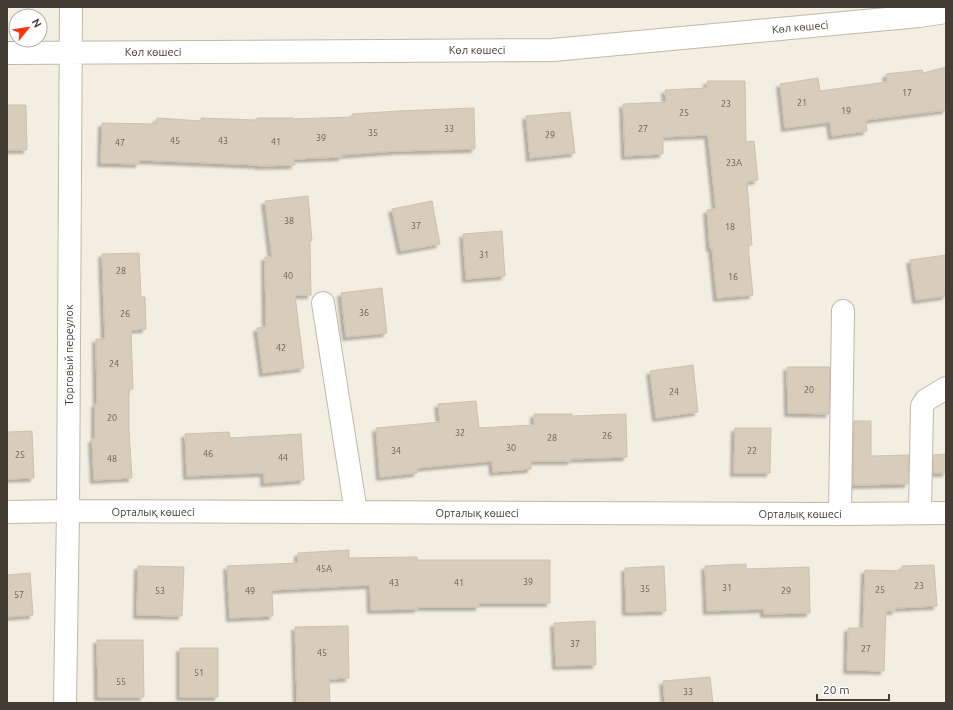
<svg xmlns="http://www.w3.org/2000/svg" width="953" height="710" font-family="Ubuntu,sans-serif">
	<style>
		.building { fill: #d8ccba; stroke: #d0c1aa; filter: url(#shadow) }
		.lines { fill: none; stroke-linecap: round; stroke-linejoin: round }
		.minor-casing { stroke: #c1b8a8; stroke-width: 24 }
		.minor { stroke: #fff; stroke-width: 22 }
		.labels { text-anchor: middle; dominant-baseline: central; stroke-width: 3.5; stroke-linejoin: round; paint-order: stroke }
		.number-label { font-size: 9px; fill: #696155 }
		.street-label { font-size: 11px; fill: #443d33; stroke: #fff }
	</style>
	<defs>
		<filter id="shadow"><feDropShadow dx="-3.5" dy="3.5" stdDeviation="1" flood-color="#0004"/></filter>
	</defs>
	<rect width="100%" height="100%" fill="#f2eee2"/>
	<path class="building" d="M946 67V110L866 120 867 131 832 136 830 122 785 128 780 84 818 78 820 91 887 82 886 74 922 70 923 73Z
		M707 81H745L746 142 754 141 758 180 747 182 752 245H748L753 295 717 298 712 248H710L707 210 716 209 708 135 663 137V154L625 156 623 104 666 102 665 90 707 88Z
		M7 105H26L27 150H7Z
		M474 108 475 149 395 151 342 155V157L294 159 295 165 259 166V165L139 160V164L101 163 102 123 156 124 157 118 201 121V118L257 120V118H294V119L352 117V114L398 111Z
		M570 112 575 153 530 158 526 116Z
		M308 196 312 241H310L311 295H295L304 368 263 373 257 328 266 327 265 257H272L265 201Z
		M432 201 440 244 401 251 392 209Z
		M502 231 505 276 466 279 463 234Z
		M139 253 141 297H145L146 329 131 330 133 389H129V431L132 478 94 480 92 439H95V404H97L96 339H105L102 254Z
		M946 255V296L916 300 910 260Z
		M382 288 387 333 346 337 341 293Z
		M693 365 698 412 656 418 650 371Z
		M787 367H830L829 414 788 413Z
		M476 401 479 428 534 425V414H572V416L626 414 627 457 571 459V461H531V469L493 472 492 461 417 468V473L380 477 376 428 440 422 438 404Z
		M854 421H871V456L909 455 908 484 853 485Z
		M735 428H771L770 473H734Z
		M32 431 34 478 7 479V432Z
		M229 432 230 438 301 434 304 480 264 483V473L187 476 185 434Z
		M946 454V473H933L934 455Z
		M349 550V558L417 557V560H550V603H479V607H417L418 609 371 610 370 585 272 590 273 616 230 618 227 566 298 563V553Z
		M746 564V569L809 567 810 613 764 614V609L707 611 705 566Z
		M934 565 937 606 896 608 895 611H886L884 671 847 670 848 628H863L865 570 902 571V566Z
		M138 566 184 567 182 616 137 615Z
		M664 566 666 611 626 612 625 568Z
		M30 573 33 615 7 617V575Z
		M595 621 596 665 556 666 554 623Z
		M348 626 349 678 329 679 330 703H297L295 627Z
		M97 640H143L144 697H98Z
		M180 648H218V697H180Z
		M710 677 713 703H665L663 681Z"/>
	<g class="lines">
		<g class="minor-casing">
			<path id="minor" d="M7 53 553 50 919 16 946 12
				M323 303 356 512
				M7 512 68 511 840 514 946 513
				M920 513 922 406 926 400 946 388
				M840 514 843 311
				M65 703 68 511 71 7"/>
		</g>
		<use href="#minor" class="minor"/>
	</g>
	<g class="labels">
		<g class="number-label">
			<text x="907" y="93">17</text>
			<text x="802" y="103">21</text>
			<text x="726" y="104">23</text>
			<text x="846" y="111">19</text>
			<text x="684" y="113">25</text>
			<text x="449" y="129">33</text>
			<text x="643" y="129">27</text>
			<text x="373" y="133">35</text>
			<text x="550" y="135">29</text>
			<text x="321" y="138">39</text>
			<text x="175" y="141">45</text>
			<text x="223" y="141">43</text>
			<text x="276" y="142">41</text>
			<text x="120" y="143">47</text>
			<text x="734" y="163">23А</text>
			<text x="289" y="221">38</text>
			<text x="416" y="226">37</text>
			<text x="730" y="227">18</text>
			<text x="484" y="255">31</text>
			<text x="121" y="271">28</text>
			<text x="288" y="276">40</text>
			<text x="733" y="277">16</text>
			<text x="364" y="313">36</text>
			<text x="125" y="314">26</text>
			<text x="281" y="348">42</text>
			<text x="114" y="364">24</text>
			<text x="809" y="390">20</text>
			<text x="674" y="392">24</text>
			<text x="112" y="418">20</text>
			<text x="460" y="433">32</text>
			<text x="607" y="436">26</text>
			<text x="552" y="438">28</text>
			<text x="511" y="448">30</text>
			<text x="396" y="451">34</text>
			<text x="752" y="451">22</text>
			<text x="208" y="454">46</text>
			<text x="20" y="455">25</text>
			<text x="283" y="458">44</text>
			<text x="112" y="459">48</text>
			<text x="324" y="569">45А</text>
			<text x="528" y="582">39</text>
			<text x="394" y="583">43</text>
			<text x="459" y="583">41</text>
			<text x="919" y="586">23</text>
			<text x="727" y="588">31</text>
			<text x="645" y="589">35</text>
			<text x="880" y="590">25</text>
			<text x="160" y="591">53</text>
			<text x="250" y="591">49</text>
			<text x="786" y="591">29</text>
			<text x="19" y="595">57</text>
			<text x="575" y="644">37</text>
			<text x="866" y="649">27</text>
			<text x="322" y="653">45</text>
			<text x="199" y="673">51</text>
			<text x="121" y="682">55</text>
			<text x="688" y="692">33</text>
		</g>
		<g class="street-label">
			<text transform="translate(800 27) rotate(-5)">Көл көшесі</text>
			<text x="477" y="50">Көл көшесі</text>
			<text x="153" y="52">Көл көшесі</text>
			<text transform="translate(69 355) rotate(-90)">Торговый переулок</text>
			<text x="153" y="512">Орталық көшесі</text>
			<text x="477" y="513">Орталық көшесі</text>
			<text x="800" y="514">Орталық көшесі</text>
		</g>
	</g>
	<rect width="953" height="710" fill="none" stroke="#443d33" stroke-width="16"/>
	<g transform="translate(28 28) rotate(60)"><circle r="19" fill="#ffffff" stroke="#b4b1ad"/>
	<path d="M0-3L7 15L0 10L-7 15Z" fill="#ff330d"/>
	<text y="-6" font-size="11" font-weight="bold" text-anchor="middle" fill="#443d33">N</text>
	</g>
	<path d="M817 694v6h72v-6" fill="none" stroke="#443d33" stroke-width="2"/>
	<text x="823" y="694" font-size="12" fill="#443d33" stroke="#ffffff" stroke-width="3" paint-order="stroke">20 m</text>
</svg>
